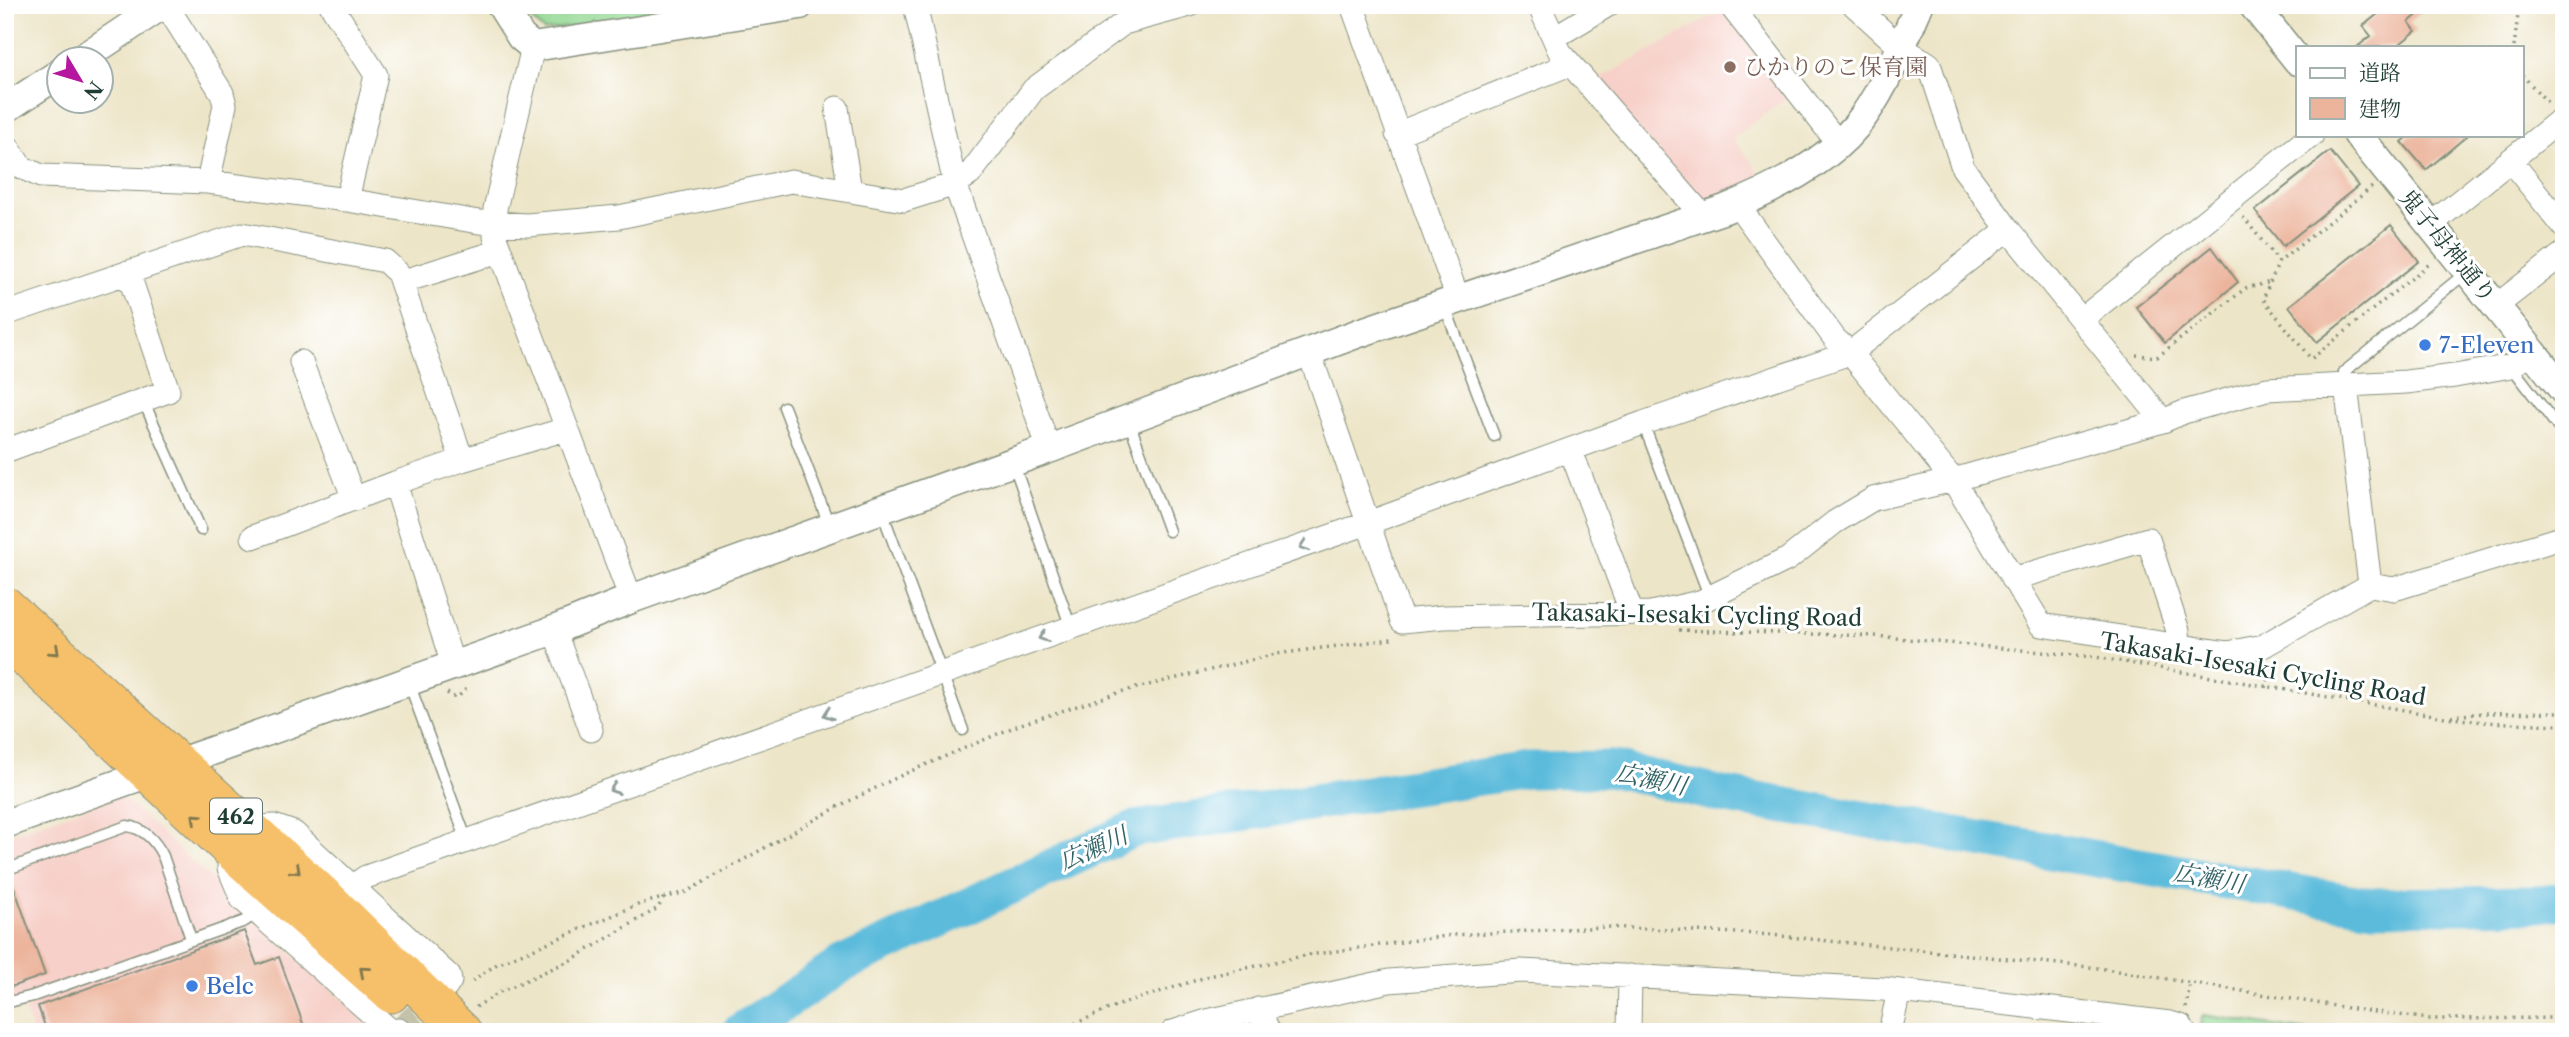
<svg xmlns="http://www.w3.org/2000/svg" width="2569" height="1037" font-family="'Libre Caslon Text','Noto Serif JP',serif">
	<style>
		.built { fill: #f7d0c9 }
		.green { fill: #91d790; stroke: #588a62; stroke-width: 2 }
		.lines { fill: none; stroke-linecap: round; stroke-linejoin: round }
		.river { stroke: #5cbbdb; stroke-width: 37 }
		.building { fill: #ecb49b }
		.minor-tunnel { stroke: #c4c3aa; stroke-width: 23; stroke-dasharray: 23 11; stroke-linecap: butt }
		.service-casing { stroke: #86917e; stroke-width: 13 }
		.minor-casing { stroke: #86917e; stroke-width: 25 }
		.tertiary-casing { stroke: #86917e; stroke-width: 31 }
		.trunk-casing { stroke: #86917e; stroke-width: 39 }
		.path { stroke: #86917e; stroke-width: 3.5; stroke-dasharray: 2 5; stroke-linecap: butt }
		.service { stroke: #fff; stroke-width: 10 }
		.minor { stroke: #fff; stroke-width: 23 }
		.tertiary { stroke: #fff; stroke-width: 28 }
		.trunk { stroke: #f6c06b; stroke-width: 37 }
		.oneway { stroke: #8f9e9a }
		.oneway2 { stroke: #80784d }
		.education-dot { fill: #8d6e63; stroke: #fff; stroke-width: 2.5 }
		.shop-dot { fill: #3f7fe0; stroke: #fff; stroke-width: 2.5 }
		.labels { text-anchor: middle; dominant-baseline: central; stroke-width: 6; stroke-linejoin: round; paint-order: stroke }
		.shield { fill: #fff; stroke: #627771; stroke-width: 2 }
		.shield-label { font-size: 21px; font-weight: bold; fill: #1f3d34 }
		.education-label { font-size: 23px; fill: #785e54; stroke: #fff; text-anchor: start }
		.street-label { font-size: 23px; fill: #1f3d34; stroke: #fff }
		.shop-label { font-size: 23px; fill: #366cbe; stroke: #fff; text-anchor: start }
		.water-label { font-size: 24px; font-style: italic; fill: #316366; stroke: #fff }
	</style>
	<rect width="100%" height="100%" fill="#fff"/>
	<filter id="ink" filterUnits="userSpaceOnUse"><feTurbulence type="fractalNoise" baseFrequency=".0143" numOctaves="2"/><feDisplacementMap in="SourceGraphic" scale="14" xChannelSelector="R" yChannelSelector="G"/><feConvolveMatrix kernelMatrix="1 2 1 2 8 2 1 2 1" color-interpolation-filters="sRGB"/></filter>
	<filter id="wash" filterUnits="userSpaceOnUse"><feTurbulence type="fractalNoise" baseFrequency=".00686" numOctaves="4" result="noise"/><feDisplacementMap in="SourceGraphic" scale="28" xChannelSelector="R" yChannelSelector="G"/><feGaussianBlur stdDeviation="1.57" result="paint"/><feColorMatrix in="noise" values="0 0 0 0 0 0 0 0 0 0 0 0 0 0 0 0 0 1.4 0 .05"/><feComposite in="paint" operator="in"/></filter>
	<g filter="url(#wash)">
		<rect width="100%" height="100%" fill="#ede5c8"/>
		<path class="built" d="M1723 10 1789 96 1733 138 1765 180 1701 201 1596 81Z
			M120 795 377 1032H33L22 1005 5 1010V836Z"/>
		<path class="green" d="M522 5H703L544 31 531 19Z
			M2203 1015 2314 1032H2198Z"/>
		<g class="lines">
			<path class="river" d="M740 1032 841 965 1134 829 1527 770 1614 769 1722 795 2373 906 2539 904 2564 901"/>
		</g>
		<g id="blocks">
			<path class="building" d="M2389 5H2429L2409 22 2416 31 2396 47H2357L2371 36 2363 26Z
				M2549 5H2564V20L2562 22Z
				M2410 135H2468L2426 170 2402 142Z
				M2330 151 2358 186 2283 246 2255 211Z
				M2391 225 2419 261 2317 342 2289 306Z
				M2212 247 2238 282 2165 343 2136 307Z
				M13 884 45 975 5 989V887Z
				M244 931 257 965 279 957 306 1032H47L38 1006Z"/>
		</g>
	</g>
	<g filter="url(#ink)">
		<use href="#blocks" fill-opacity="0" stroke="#86917e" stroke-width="2"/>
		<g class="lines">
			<path class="minor-tunnel" d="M399 1030 439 994"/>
			<g class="service-casing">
				<path id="service" d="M1444 304 1494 436
					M2511 366 2564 435
					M2346 385 2344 372 2467 272
					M143 400 201 530
					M784 407 830 527
					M1128 419 1169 531
					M1643 423 1710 598
					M1013 462 1071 628
					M881 509 963 730
					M409 683 467 841
					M5 870 127 826C144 828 156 842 163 856L191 939
					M5 1003 33 996 245 921 258 912"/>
			</g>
			<g class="minor-casing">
				<path id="minor" d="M166 5 222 93 225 105 208 182
					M331 5 376 75 347 200
					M915 5 955 184 1049 449
					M1352 5 1458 299
					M1539 5 1560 52 1703 216
					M1730 5 1838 143
					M1854 5 1900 47 1929 64 1963 168 2008 229 2163 421 2184 412 2267 389 2406 382 2455 376 2511 366 2533 352
					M1555 37 1608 5
					M533 47 495 209V237L631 599
					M837 108 850 191
					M1397 134 1570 64
					M5 143 21 167 41 176 208 182 347 200 479 222 527 225 619 217 791 181 904 200 955 184 970 174 1034 89 1124 23 1190 5
					M2510 160 2564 227
					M2430 225 2564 117
					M401 282 500 251
					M2496 306 2564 253
					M5 314 242 234 385 261 398 273 462 460 395 483 453 665
					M2082 319 2312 135
					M1309 352 1402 621 1444 617 1651 613 1700 602 1788 559 1835 522 1873 499 1953 480 1850 353 1835 339 1737 204
					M301 362 354 499
					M2163 421 1953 480 2041 625 2228 653 2263 646 2370 585 2346 385
					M5 451 168 391 128 272
					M1571 451 1631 611
					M462 460 566 429
					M253 537 395 483
					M2012 579 2148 539 2178 631 2179 646
					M2370 585 2394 589 2564 537
					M554 630 591 730
					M249 828 274 826 294 833 449 976 450 981 446 987
					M230 850 229 868 242 899 391 1031 399 1030
					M353 886 366 877 467 841 1368 523 1643 423 1850 353 2008 229
					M1258 1009 1269 1032
					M1173 1032 1207 1021 1389 981 1521 971 1883 989 2170 1023 2181 1026 2184 1032
					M1629 1032 1630 976
					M1890 1032 1899 991"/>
			</g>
			<g class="tertiary-casing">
				<path id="tertiary" d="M501 5 521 37 533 47 800 5
					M2253 5 2298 61
					M80 60 162 5
					M5 109 60 73
					M2358 135 2564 391
					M5 824 554 630 631 599 1049 449 1359 333 1725 209C1773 190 1832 161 1863 117 1887 83 1903 43 1919 5"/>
			</g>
			<g class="trunk-casing">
				<path id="trunk" d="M5 605 329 900 463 1032
					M5 639 230 850 391 994"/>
			</g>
			<path class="path" d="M2514 47 2518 15 2516 5
				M2522 75 2549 104
				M2372 187 2279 262 2263 299 2311 359 2432 262
				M2243 217 2279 262
				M2136 355 2157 357 2246 288 2271 282
				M1679 630 1875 636 2095 657 2445 717 2483 722 2564 725
				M2266 688 2270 666
				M447 693 453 697 459 696 466 689 465 685
				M2451 716 2485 713 2564 712
				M472 981 497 964 640 904 686 892 841 805 904 774 1021 724 1124 691 1276 654 1392 639
				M476 1007 502 991 571 960 658 908 664 897
				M2186 1008 2190 982
				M1055 1032 1116 1006 1209 976 1308 955 1453 935 1606 927 1760 934 2099 968 2360 1010 2430 1019 2564 1018"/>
			<use href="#service" class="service"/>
			<use href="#minor" class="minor"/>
			<use href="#tertiary" class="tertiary"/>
			<use href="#trunk" class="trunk"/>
		</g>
		<defs><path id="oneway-chevron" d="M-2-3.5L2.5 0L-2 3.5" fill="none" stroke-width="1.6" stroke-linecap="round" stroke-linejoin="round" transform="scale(1.75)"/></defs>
		<g class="oneway">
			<use href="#oneway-chevron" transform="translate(1304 546) rotate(161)"/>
			<use href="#oneway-chevron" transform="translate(1043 637) rotate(160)"/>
			<use href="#oneway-chevron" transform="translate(828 714) rotate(161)"/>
			<use href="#oneway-chevron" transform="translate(614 789) rotate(161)"/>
		</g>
		<g class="oneway2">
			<use href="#oneway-chevron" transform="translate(55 651) rotate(43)"/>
			<use href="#oneway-chevron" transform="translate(196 818) rotate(-137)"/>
			<use href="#oneway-chevron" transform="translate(296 870) rotate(42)"/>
			<use href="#oneway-chevron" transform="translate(364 971) rotate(-139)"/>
		</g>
	</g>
	<circle class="education-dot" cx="1730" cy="67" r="7"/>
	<g class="shop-dot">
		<circle cx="2425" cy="345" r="7"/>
		<circle cx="192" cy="986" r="7"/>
	</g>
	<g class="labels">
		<rect class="shield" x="210" y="798.5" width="52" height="35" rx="5"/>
		<g class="shield-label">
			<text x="236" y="816">462</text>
		</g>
		<g class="education-label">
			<text x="1744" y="67">ひかりのこ保育園</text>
		</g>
		<g class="street-label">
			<text transform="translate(2448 246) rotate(51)">鬼子母神通り</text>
			<text transform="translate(1697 615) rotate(1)">Takasaki-Isesaki Cycling Road</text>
			<text transform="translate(2263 669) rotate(10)">Takasaki-Isesaki Cycling Road</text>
		</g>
		<g class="shop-label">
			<text x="2439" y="345">7-Eleven</text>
			<text x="206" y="986">Belc</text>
		</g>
		<g class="water-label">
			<text transform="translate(1651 779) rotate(12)">広瀬川</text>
			<text transform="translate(1093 848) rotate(-24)">広瀬川</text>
			<text transform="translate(2209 878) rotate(10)">広瀬川</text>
		</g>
	</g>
	<rect width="2569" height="1037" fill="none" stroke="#fff" stroke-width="28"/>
	<rect x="2296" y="46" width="228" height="91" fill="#ffffff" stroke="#a5b1ae" stroke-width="2"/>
	<rect x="2310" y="68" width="35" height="10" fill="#ffffff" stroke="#a5b1ae" stroke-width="2"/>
	<text x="2359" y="80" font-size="21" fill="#1f3d34">道路</text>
	<rect x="2310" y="98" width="35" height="21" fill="#ecb49b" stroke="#a5b1ae" stroke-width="2"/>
	<text x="2359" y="116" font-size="21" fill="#1f3d34">建物</text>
	<g transform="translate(80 80) rotate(128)"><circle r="33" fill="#ffffff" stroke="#a5b1ae" stroke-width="2"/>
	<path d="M0-5L12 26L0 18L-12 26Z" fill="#b5179e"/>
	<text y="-10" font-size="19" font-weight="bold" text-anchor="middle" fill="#1f3d34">N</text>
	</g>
</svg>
